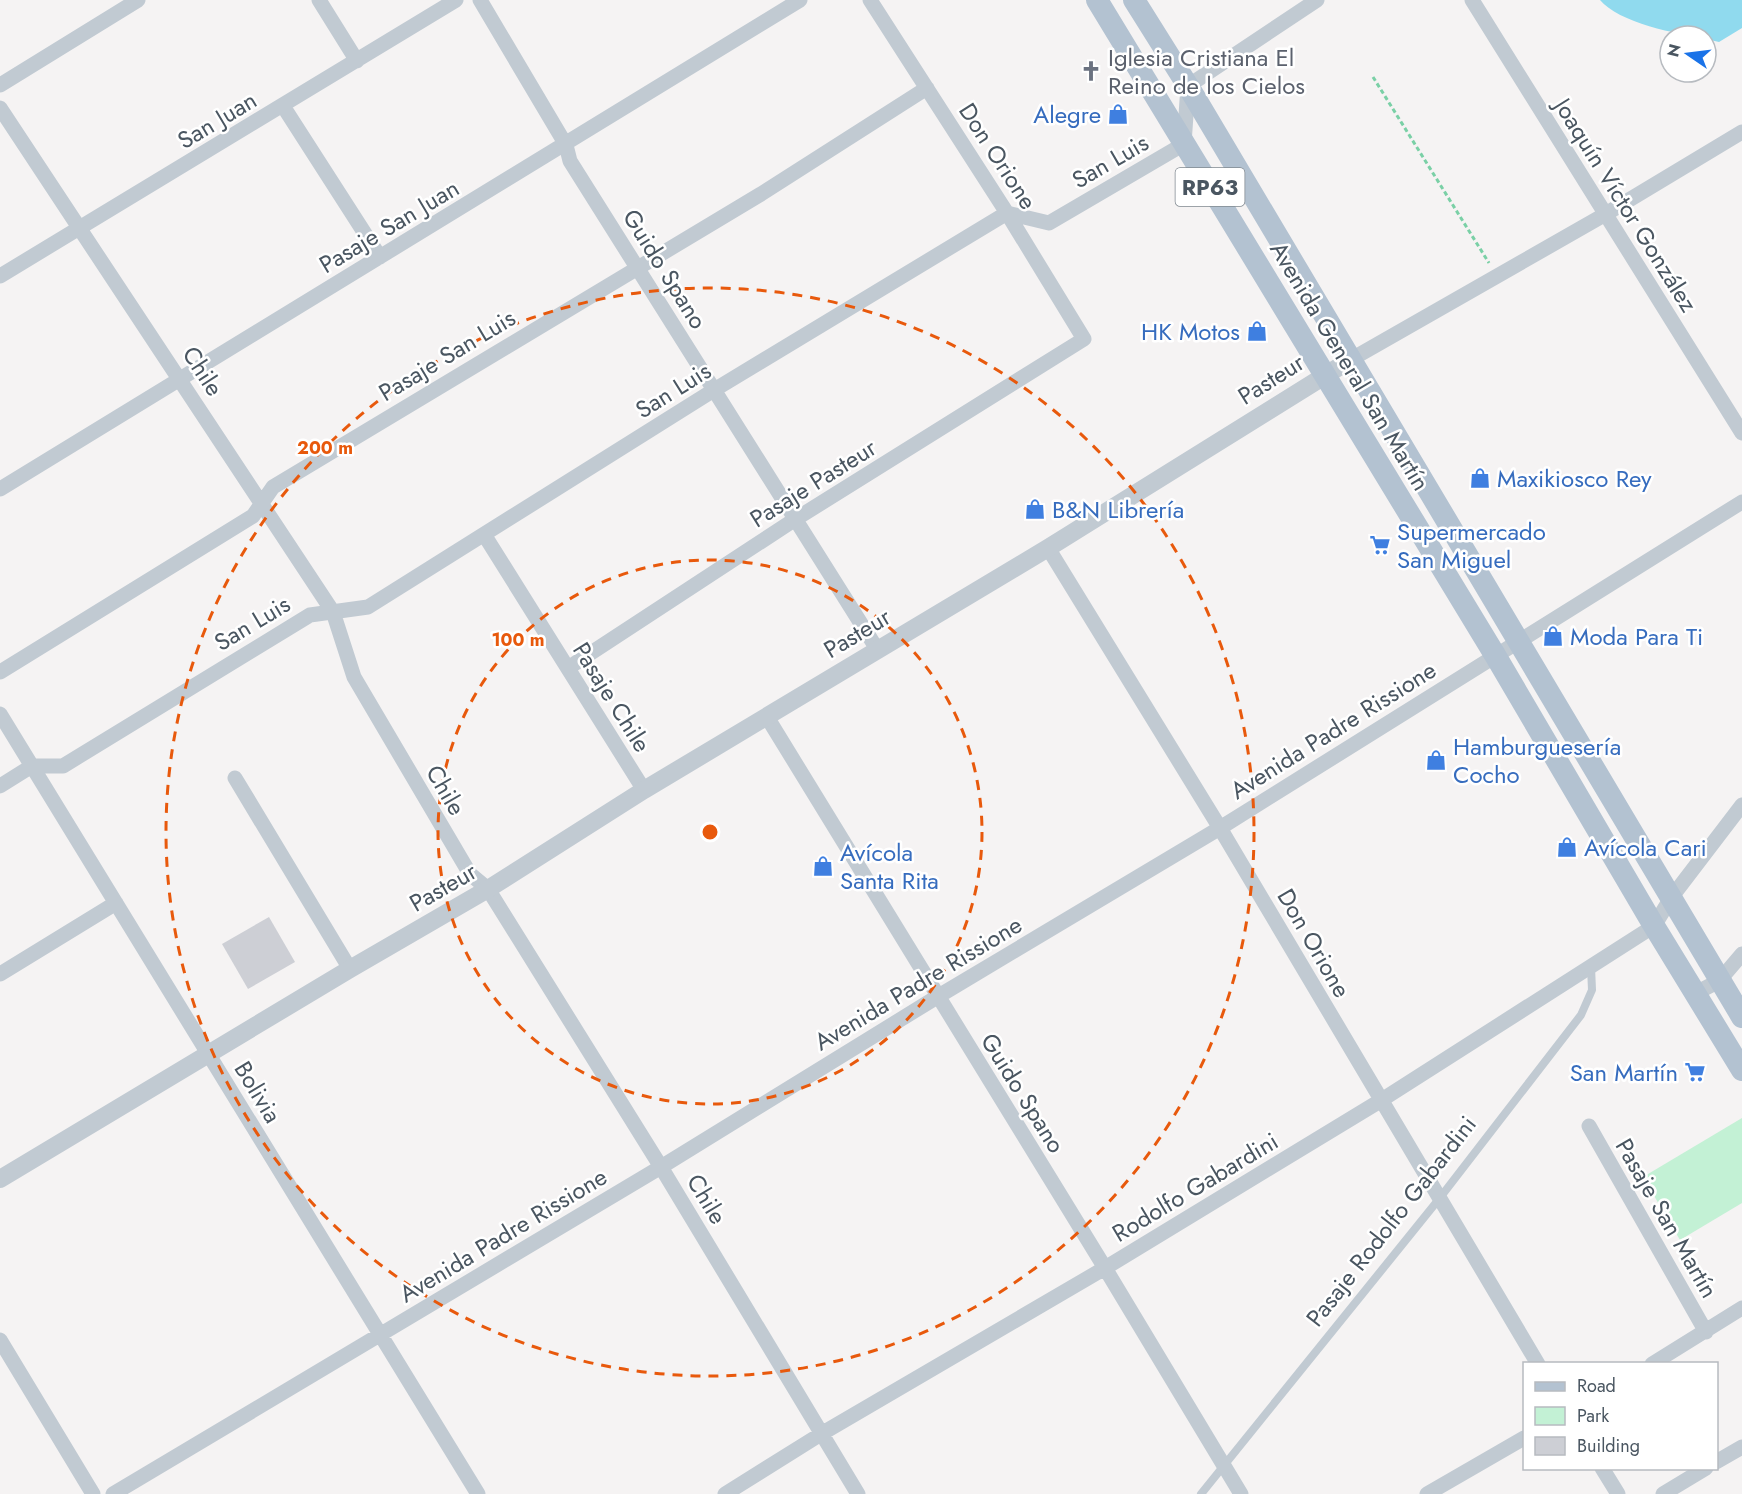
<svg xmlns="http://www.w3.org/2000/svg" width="1742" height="1494" font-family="Jost,sans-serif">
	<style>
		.green { fill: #c3f1d5 }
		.water { fill: #90daee }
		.building { fill: #cdcfd5 }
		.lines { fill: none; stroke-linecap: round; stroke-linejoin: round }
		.path { stroke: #7ad0a6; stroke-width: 3; stroke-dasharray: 4.5 3; stroke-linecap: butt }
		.service { stroke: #c1cad2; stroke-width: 8 }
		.minor { stroke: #c1cad2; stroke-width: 15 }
		.tertiary { stroke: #c1cad2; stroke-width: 18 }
		.primary { stroke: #b3c2d1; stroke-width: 22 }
		.ring { fill: none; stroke: #e8590c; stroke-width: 3; stroke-dasharray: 10 8 }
		.labels { text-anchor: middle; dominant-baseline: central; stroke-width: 5; stroke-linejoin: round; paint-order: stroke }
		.shield { fill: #fff; stroke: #808990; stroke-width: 1.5 }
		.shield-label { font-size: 22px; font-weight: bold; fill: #4a5661 }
		.worship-label { font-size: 24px; fill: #5b616d; stroke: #fff; text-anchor: start }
		.shop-label { font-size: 24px; fill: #366cbe; stroke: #fff; text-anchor: start }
		.street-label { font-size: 24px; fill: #4a5661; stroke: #fff }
		.centre { fill: #e8590c; stroke: #fff; stroke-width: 3 }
		.ring-label { font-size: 18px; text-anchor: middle; font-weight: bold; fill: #e8590c; stroke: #fff; stroke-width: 5; stroke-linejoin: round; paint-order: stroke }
	</style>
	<rect width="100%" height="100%" fill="#f5f3f3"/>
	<path class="green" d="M1742 1118V1203L1680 1240 1643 1177Z"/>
	<path class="water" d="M1600 0H1742V28L1719 42 1706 39V36C1678 36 1618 22 1600 0Z"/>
	<path class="building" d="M269 917 295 962 248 989 222 944Z"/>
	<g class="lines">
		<path class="path" d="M1373 77 1489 263"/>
		<path class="service" d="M1201 1494 1439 1199 1581 1015 1592 990 1591 967"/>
		<path class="minor" d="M319 0 357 61
			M480 0 566 145 570 161 877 649
			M1472 0 1742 433
			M0 85 138 0
			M283 106 380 257
			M0 108 333 612 354 677 470 874 488 889 661 1167 858 1494
			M0 276 456 0
			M1350 360 1604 215 1742 132
			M0 489 800 0
			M485 536 644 790
			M1048 548 1220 828 1538 1364
			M568 668 794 520 1084 339 1007 213 870 0
			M0 672 253 516 273 487 761 194 927 88
			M0 714 478 1494
			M767 717 1105 1268 1241 1494
			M235 778 350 969
			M0 786 32 766H63L310 615 368 607 714 390 1007 213 1049 223 1184 144 1188 86 1317 0
			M0 974 116 903
			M1694 994 1719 981 1742 954
			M1589 1126 1706 1332
			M0 1340 93 1494
			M1652 1364 1742 1308
			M1716 1462 1742 1447
			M1602 1468 1618 1494
			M113 1494 661 1167 937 997 1220 828 1742 502
			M725 1494 821 1434 1105 1268 1380 1101 1654 926 1671 898 1742 805
			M1427 1494 1524 1438
			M1663 1494 1706 1468"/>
		<path class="tertiary" d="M0 1179 350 969 488 889 644 790 1048 548 1350 360"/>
		<path class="primary" d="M1097 0 1495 655 1654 926 1742 1070
			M1134 0 1188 86 1742 1017"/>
	</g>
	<g class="ring">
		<circle cx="710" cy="832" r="272"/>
		<circle cx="710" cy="832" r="544"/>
	</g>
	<defs>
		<g id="church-bare" transform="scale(1.62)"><path d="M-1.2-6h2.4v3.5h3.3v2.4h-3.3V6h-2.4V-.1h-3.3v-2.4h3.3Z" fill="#6b7280" stroke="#fff" stroke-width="2.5" paint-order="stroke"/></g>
		<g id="shop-bare" transform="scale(1.62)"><path d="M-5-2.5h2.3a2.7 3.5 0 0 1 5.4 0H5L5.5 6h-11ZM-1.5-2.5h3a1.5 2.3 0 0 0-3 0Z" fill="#3f7fe0" stroke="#fff" stroke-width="2.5" paint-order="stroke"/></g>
		<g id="supermarket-bare" transform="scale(1.62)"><path d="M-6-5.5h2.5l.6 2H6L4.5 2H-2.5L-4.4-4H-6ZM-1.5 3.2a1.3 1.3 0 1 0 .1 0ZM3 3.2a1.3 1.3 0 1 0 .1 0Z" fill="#3f7fe0" stroke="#fff" stroke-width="2.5" paint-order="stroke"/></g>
	</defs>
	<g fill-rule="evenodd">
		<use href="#church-bare" x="1091" y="71"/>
		<use href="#shop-bare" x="1118" y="114"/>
		<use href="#shop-bare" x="1257" y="331"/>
		<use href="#shop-bare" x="1480" y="478"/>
		<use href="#shop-bare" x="1035" y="509"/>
		<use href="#supermarket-bare" x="1380" y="545"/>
		<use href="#shop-bare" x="1553" y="636"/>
		<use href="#shop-bare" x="1436" y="760"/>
		<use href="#shop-bare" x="1567" y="847"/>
		<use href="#shop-bare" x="823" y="866"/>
		<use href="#supermarket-bare" x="1695" y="1072"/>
	</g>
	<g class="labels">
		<rect class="shield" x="1175.5" y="168" width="69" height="38" rx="4.5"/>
		<g class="shield-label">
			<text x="1210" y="187">RP63</text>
		</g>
		<g class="worship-label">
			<text x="1108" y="57">Iglesia Cristiana El<tspan x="1108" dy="28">Reino de los Cielos</tspan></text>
		</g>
		<g class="shop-label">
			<text x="1101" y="114" text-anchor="end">Alegre</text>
			<text x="1240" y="331" text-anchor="end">HK Motos</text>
			<text x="1497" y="478">Maxikiosco Rey</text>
			<text x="1052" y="509">B&amp;N Librería</text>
			<text x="1397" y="531">Supermercado<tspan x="1397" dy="28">San Miguel</tspan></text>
			<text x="1570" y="636">Moda Para Ti</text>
			<text x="1453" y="746">Hamburguesería<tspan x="1453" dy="28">Cocho</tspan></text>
			<text x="1584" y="847">Avícola Cari</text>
			<text x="840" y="852">Avícola<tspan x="840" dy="28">Santa Rita</tspan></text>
			<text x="1678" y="1072" text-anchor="end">San Martín</text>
		</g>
		<g class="street-label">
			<text transform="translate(217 120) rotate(-31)">San Juan</text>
			<text transform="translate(998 156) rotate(57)">Don Orione</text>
			<text transform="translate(1110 161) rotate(-30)">San Luis</text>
			<text transform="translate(1626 205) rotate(58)">Joaquín Víctor González</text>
			<text transform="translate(389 226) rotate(-31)">Pasaje San Juan</text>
			<text transform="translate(665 269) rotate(58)">Guido Spano</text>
			<text transform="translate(447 355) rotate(-31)">Pasaje San Luis</text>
			<text transform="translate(1350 366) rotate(59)">Avenida General San Martín</text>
			<text transform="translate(203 371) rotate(57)">Chile</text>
			<text transform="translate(1271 379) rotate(-32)">Pasteur</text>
			<text transform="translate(673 390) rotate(-32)">San Luis</text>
			<text transform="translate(813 483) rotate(-32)">Pasaje Pasteur</text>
			<text transform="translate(252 623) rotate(-31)">San Luis</text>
			<text transform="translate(857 633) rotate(-31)">Pasteur</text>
			<text transform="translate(612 697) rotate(58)">Pasaje Chile</text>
			<text transform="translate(1333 730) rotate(-32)">Avenida Padre Rissione</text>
			<text transform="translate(446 790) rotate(60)">Chile</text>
			<text transform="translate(443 887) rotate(-30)">Pasteur</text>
			<text transform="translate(1314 943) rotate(60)">Don Orione</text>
			<text transform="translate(918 983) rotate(-31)">Avenida Padre Rissione</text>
			<text transform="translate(258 1092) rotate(59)">Bolivia</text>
			<text transform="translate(1023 1093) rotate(58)">Guido Spano</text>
			<text transform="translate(1195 1187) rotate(-31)">Rodolfo Gabardini</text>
			<text transform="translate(707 1199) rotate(59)">Chile</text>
			<text transform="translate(1667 1218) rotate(60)">Pasaje San Martín</text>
			<text transform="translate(1391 1221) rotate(-52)">Pasaje Rodolfo Gabardini</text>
			<text transform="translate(503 1235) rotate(-31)">Avenida Padre Rissione</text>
		</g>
	</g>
	<circle cx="710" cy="832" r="9" class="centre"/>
	<g class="ring-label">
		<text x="325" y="454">200 m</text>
		<text x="518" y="646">100 m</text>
	</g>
	<rect x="1523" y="1362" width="195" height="108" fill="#ffffff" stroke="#b7bbc0" stroke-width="1.5"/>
	<rect x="1535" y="1382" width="30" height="9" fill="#b3c2d1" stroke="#b7bbc0" stroke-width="1.5"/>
	<text x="1577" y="1392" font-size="18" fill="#4a5661">Road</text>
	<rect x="1535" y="1407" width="30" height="18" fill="#c3f1d5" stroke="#b7bbc0" stroke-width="1.5"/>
	<text x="1577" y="1422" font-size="18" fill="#4a5661">Park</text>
	<rect x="1535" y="1437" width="30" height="18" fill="#cdcfd5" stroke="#b7bbc0" stroke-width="1.5"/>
	<text x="1577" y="1452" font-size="18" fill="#4a5661">Building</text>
	<g transform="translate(1688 54) rotate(284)"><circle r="28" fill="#ffffff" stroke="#b7bbc0" stroke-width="1.5"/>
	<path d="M0-4.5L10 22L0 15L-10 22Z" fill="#1a73e8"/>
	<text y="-9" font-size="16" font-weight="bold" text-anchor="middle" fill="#4a5661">N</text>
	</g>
</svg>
